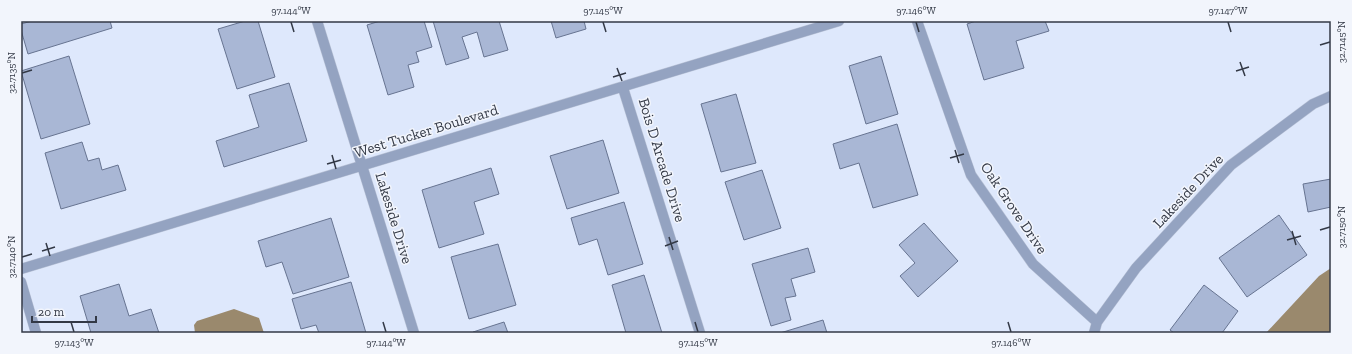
<svg xmlns="http://www.w3.org/2000/svg" width="1352" height="354" font-family="'Zilla Slab',serif">
	<style>
		.water { fill: #9a896d }
		.building { fill: #a9b7d5; stroke: #677491 }
		.lines { fill: none; stroke-linecap: round; stroke-linejoin: round }
		.minor-casing { stroke: #bcc5d8; stroke-width: 11 }
		.minor { stroke: #94a3c1; stroke-width: 10 }
		.ticks { fill: none; stroke: #333946; stroke-width: 1.5 }
		.labels { text-anchor: middle; dominant-baseline: central; stroke-width: 3; stroke-linejoin: round; paint-order: stroke }
		.street-label { font-size: 15px; fill: #333946; stroke: #f2f5fc }
		.neatline { fill: none; stroke: #333946; stroke-width: 1.5 }
		.ticks-label { font-size: 10px; text-anchor: middle; fill: #333946 }
	</style>
	<rect width="100%" height="100%" fill="#dee8fc"/>
	<path class="water" d="M1331 268V333H1266L1319 276Z
		M234 309 259 318 264 333H195L194 325 197 321Z"/>
	<path class="building" d="M32 21H110L112 28 28 54 21 30V24Z
		M245 21H258L275 77 237 89 218 29Z
		M380 21H424L432 47 416 52 419 62 408 65 414 87 388 95 367 25Z
		M433 21H499L508 50 484 57 477 32 462 37 469 58 446 65Z
		M551 21H584L586 29 556 38Z
		M976 21H1045L1049 31 1016 41 1024 68 984 80 967 24Z
		M69 56 90 124 41 139 21 71Z
		M881 56 898 114 866 124 849 66Z
		M289 83 307 141 224 167 216 141 259 127 249 95Z
		M736 94 756 163 721 172 701 104Z
		M897 124 918 195 873 208 859 163 840 169 833 144Z
		M603 140 619 193 567 209 550 156Z
		M82 142 88 161 99 158 102 170 118 165 126 190 61 209 45 153Z
		M491 168 499 194 474 202 484 234 439 248 422 190Z
		M762 170 781 228 744 240 725 182Z
		M1331 179V207L1308 212 1303 184Z
		M624 202 643 264 608 275 597 239 579 245 571 218Z
		M1279 215 1307 255 1247 297 1219 258Z
		M331 218 349 277 293 294 282 262 266 267 258 241Z
		M924 223 958 261 918 297 900 276 915 263 899 245Z
		M498 244 516 305 469 319 451 257Z
		M808 248 815 272 791 279 796 296 785 298 791 320 771 326 752 264Z
		M644 275 662 333H626L612 285Z
		M351 282 366 333H319L316 325 301 329 292 299Z
		M119 284 129 316 151 309 159 333H91L80 296Z
		M1204 285 1238 311 1222 333H1174L1170 330Z
		M823 320 827 333H780Z
		M504 322 508 333H473V332Z"/>
	<g class="lines">
		<g class="minor-casing">
			<path id="minor" d="M317 21 414 333
				M917 21 971 175 1033 264 1097 322
				M623 88 700 333
				M21 269 839 21
				M21 282 36 333
				M1094 333 1097 322 1136 268 1231 165 1313 104 1331 96"/>
		</g>
		<use href="#minor" class="minor"/>
	</g>
	<path class="ticks" d="M291 22 294 32M603 22 606 32M916 22 919 32M1228 22 1231 32M1320 45 1330 42M1240 62 1245 76M617 68 622 81M1236 71 1249 67M22 73 32 70M613 77 626 73M955 150 959 163M332 155 336 169M950 158 964 154M327 164 341 160M1320 230 1330 227M1292 231 1296 245M669 237 673 250M1287 240 1301 236M46 243 50 256M665 246 678 241M42 251 55 247M22 257 32 254M71 322 74 332M383 322 386 332M695 322 698 332M1008 322 1011 332"/>
	<g class="labels">
		<g class="street-label">
			<text transform="translate(426 131) rotate(-17)">West Tucker Boulevard</text>
			<text transform="translate(662 160) rotate(73)">Bois D Arcade Drive</text>
			<text transform="translate(1188 191) rotate(-47)">Lakeside Drive</text>
			<text transform="translate(1014 208) rotate(56)">Oak Grove Drive</text>
			<text transform="translate(394 218) rotate(73)">Lakeside Drive</text>
		</g>
	</g>
	<rect width="1352" height="354" fill="none" stroke="#f2f5fc" stroke-width="44"/>
	<path d="M32 316v6h64v-6" fill="none" stroke="#333946" stroke-width="2"/>
	<text x="38" y="316" font-size="12" fill="#333946" stroke="#f2f5fc" stroke-width="3" paint-order="stroke">20 m</text>
	<rect x="22" y="22" width="1308" height="310" class="neatline"/>
	<g class="ticks-label">
		<text x="291" y="14">97.144°W</text>
		<text x="603" y="14">97.145°W</text>
		<text x="916" y="14">97.146°W</text>
		<text x="1228" y="14">97.147°W</text>
		<text transform="translate(1341 42) rotate(-90)" y="4">32.7145°N</text>
		<text transform="translate(11 73) rotate(-90)" y="4">32.7135°N</text>
		<text transform="translate(1341 227) rotate(-90)" y="4">32.7150°N</text>
		<text transform="translate(11 257) rotate(-90)" y="4">32.7140°N</text>
		<text x="74" y="346">97.143°W</text>
		<text x="386" y="346">97.144°W</text>
		<text x="698" y="346">97.145°W</text>
		<text x="1011" y="346">97.146°W</text>
	</g>
</svg>
